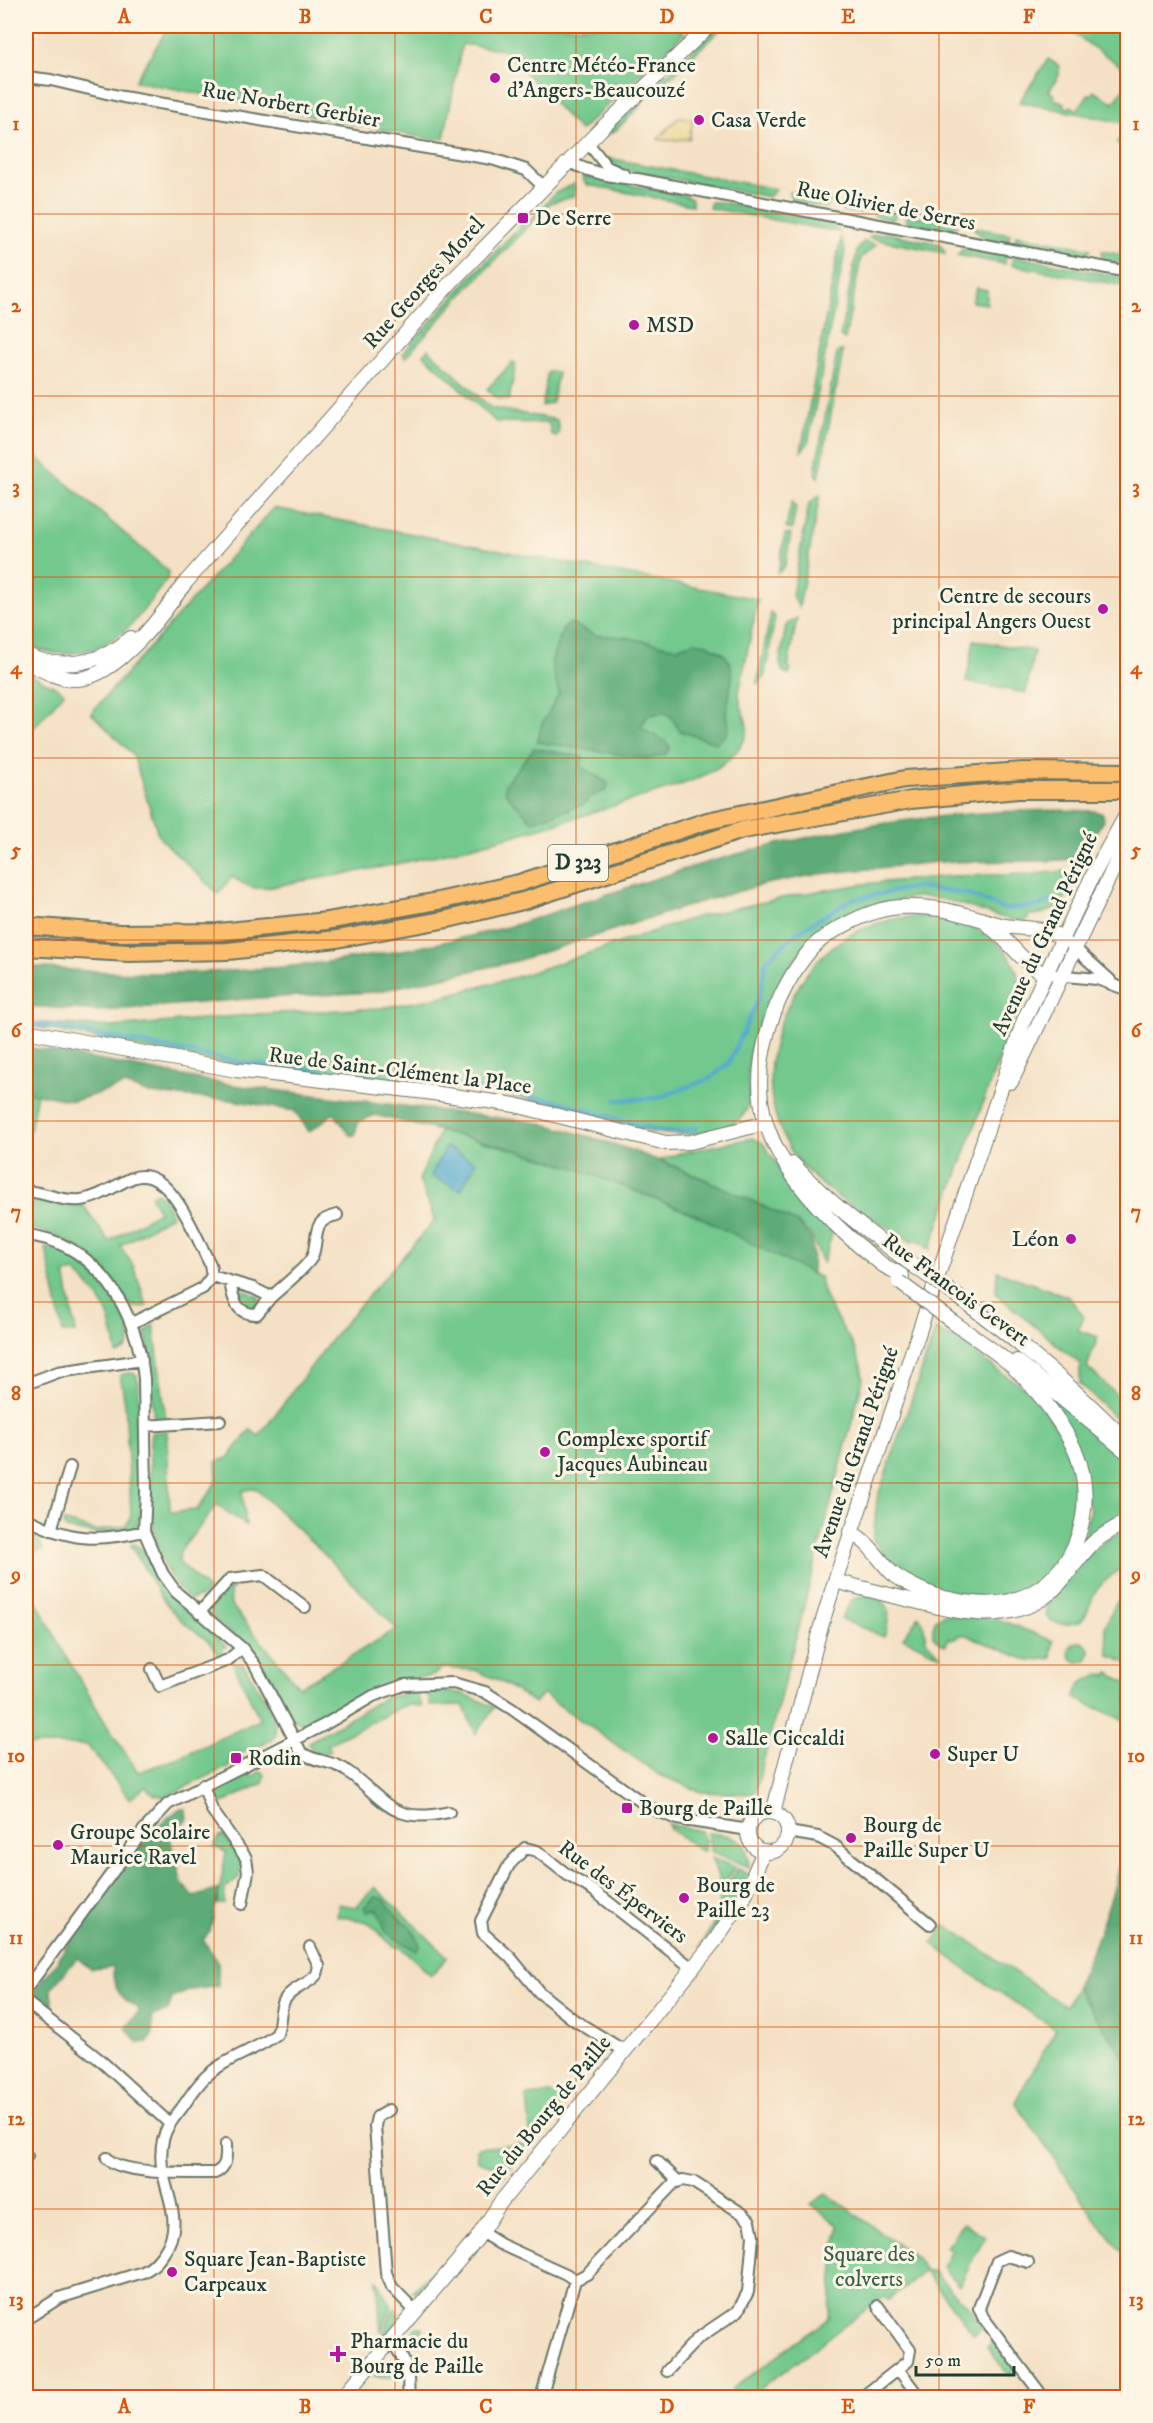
<svg xmlns="http://www.w3.org/2000/svg" width="1153" height="2423" font-family="'IM FELL DW Pica',serif">
	<style>
		.green { fill: #72c88d; stroke: #488260; stroke-width: 1.5 }
		.forest { fill: #5dac78; stroke: #3e7456; stroke-width: 1.5 }
		.sand { fill: #eeda9e; stroke: #868c69; stroke-width: 1.5 }
		.water { fill: #53a9cf; stroke: #397382; stroke-width: 1.5 }
		.lines { fill: none; stroke-linecap: round; stroke-linejoin: round }
		.stream { stroke: #53a9cf; stroke-width: 4 }
		.minor-casing { stroke: #6a7666; stroke-width: 14 }
		.tertiary-casing { stroke: #6a7666; stroke-width: 16 }
		.trunk-casing { stroke: #6a7666; stroke-width: 20 }
		.minor { stroke: #fff; stroke-width: 10 }
		.tertiary { stroke: #fff; stroke-width: 14 }
		.trunk { stroke: #fbbe6e; stroke-width: 16 }
		.tertiary-bridge-casing { stroke: #6a7666; stroke-width: 16; stroke-linecap: butt }
		.tertiary-bridge { stroke: #fff; stroke-width: 14 }
		.grid { fill: none; stroke: #d45610; stroke-width: 1.5; stroke-opacity: 0.55 }
		.poi-dot { fill: #b5179e; stroke: #fcf5e5; stroke-width: 2 }
		.labels { text-anchor: middle; dominant-baseline: central; stroke-width: 6; stroke-linejoin: round; paint-order: stroke }
		.shield { fill: #fcf5e5; stroke: #617469; stroke-width: 1.5 }
		.shield-label { font-size: 21px; font-weight: bold; fill: #1f3d34 }
		.poi-label { font-size: 22px; fill: #1f3d34; stroke: #fcf5e5; text-anchor: start }
		.street-label { font-size: 22px; fill: #1f3d34; stroke: #fcf5e5 }
		.park-label { font-size: 22px; fill: #34604a; stroke: #fcf5e5 }
		.neatline { fill: none; stroke: #d45610; stroke-width: 2 }
		.grid-label { font-size: 20px; text-anchor: middle; font-weight: bold; fill: #d45610 }
	</style>
	<rect width="100%" height="100%" fill="#fcf5e5"/>
	<filter id="ink" filterUnits="userSpaceOnUse"><feTurbulence type="fractalNoise" baseFrequency=".0167" numOctaves="2"/><feDisplacementMap in="SourceGraphic" scale="12" xChannelSelector="R" yChannelSelector="G"/><feConvolveMatrix kernelMatrix="1 2 1 2 8 2 1 2 1" color-interpolation-filters="sRGB"/></filter>
	<filter id="wash" filterUnits="userSpaceOnUse"><feTurbulence type="fractalNoise" baseFrequency=".008" numOctaves="4" result="noise"/><feDisplacementMap in="SourceGraphic" scale="24" xChannelSelector="R" yChannelSelector="G"/><feGaussianBlur stdDeviation="1.35" result="paint"/><feColorMatrix in="noise" values="0 0 0 0 0 0 0 0 0 0 0 0 0 0 0 0 0 1.4 0 .05"/><feComposite in="paint" operator="in"/></filter>
	<g filter="url(#wash)">
		<rect width="100%" height="100%" fill="#f4e0c4"/>
		<path class="green" d="M169 26H676L684 33 580 131 504 50 462 44 444 138 429 139 135 81Z
			M718 26H724L652 95 650 90Z
			M1061 26H1127V70L1065 28Z
			M1048 59 1059 66V75L1049 91 1055 96 1054 99 1065 103 1064 105 1069 109 1071 106 1077 110 1089 94 1091 95 1094 91 1114 103 1127 84V133H1124L1122 145 1117 143 1118 140H1121L1124 123 1019 102Z
			M638 102 642 104 614 132 608 134 607 132Z
			M604 158 613 159 776 189 769 197 616 168Z
			M583 176 683 195 692 199V205L588 185 584 182Z
			M574 184 575 196 551 203 466 290 405 358 403 353 466 282 527 219 530 221 555 193Z
			M789 192 832 200 826 208 792 201Z
			M711 202H720L822 221 830 224 839 232 709 208Z
			M842 202 863 206 861 214 842 211Z
			M873 208 897 213 893 220 874 216Z
			M905 214 957 224 958 225 947 230 906 222Z
			M973 227 1010 234 1008 242C996 240 980 239 973 227Z
			M886 233 940 244 945 253 869 238 873 235Z
			M1016 235 1091 249 1086 256 1018 245 1015 244Z
			M841 237 845 251 808 444 801 451Z
			M863 242 876 245 861 258 845 339 840 337 857 251Z
			M964 248 1006 255 1005 264 957 255Z
			M1102 251 1127 256V265L1102 260Z
			M1013 256 1126 278 1124 286 1011 265Z
			M976 288 987 290V304L972 302Z
			M428 349 491 408 557 420 559 432 556 437 551 435 549 423 496 422 423 354Z
			M840 351H843L836 390 834 391 835 393 819 478 815 472 837 353Z
			M513 362 516 364 509 400 496 398 487 389Z
			M548 371 558 373 552 403 542 406Z
			M26 448 169 572 167 579C155 594 143 613 129 627 100 653 62 662 26 644Z
			M820 495 799 607 792 595 809 504Z
			M792 501 796 506 792 530 786 528Z
			M274 508 758 599 739 693C740 717 757 725 739 748 715 780 665 789 629 801 522 836 414 864 302 881 287 883 271 889 257 888 248 888 239 881 232 877L218 894 159 837 133 755 91 713Z
			M785 534H791L785 566 778 573Z
			M771 613 775 617 765 675 759 684 757 683Z
			M797 618 788 667 791 670 789 675 782 671 780 661 786 625Z
			M974 640 1034 651 1026 693 966 682Z
			M26 673 60 689 64 693 26 737Z
			M1064 871 1075 882C1065 903 1053 915 1029 915L1027 921C986 920 950 891 908 898 841 910 804 935 773 995 764 1012 756 1029 751 1049 749 1060 748 1072 748 1083 749 1091 751 1098 748 1106 745 1115 737 1123 729 1126 665 1149 614 1120 553 1105 535 1101 515 1097 496 1094 411 1080 323 1077 237 1065 166 1055 96 1038 26 1025V1022L114 1027 260 1014 381 1008 436 998 520 976 696 917 801 894 863 884 951 876 1034 874Z
			M919 916C971 917 1033 948 1017 1009L930 1249 916 1240 912 1242C869 1214 818 1194 790 1149 763 1103 765 1052 788 1006 799 984 811 964 831 948 855 928 888 918 919 916Z
			M26 1092 37 1094 30 1131 26 1129Z
			M440 1131C527 1152 616 1177 697 1215 739 1235 779 1257 820 1278 826 1318 860 1338 863 1379L755 1794 701 1792 658 1774 543 1694 535 1703 500 1681 475 1670 442 1668 433 1676 393 1681 309 1724H303L293 1720 264 1668 249 1649 212 1617 210 1610 226 1590 237 1583 230 1592 231 1605 299 1687 397 1629 315 1545 255 1488 242 1491 246 1525 217 1505 180 1551 179 1562 208 1590 202 1596 190 1600C152 1567 150 1517 150 1470 150 1458 149 1444 151 1433L167 1431 170 1512 197 1510 217 1481 216 1462 229 1457 250 1430 259 1436 341 1327 435 1220 419 1180Z
			M752 1138 763 1143 790 1184 829 1226 832 1235 823 1263 810 1234 727 1189 660 1160 680 1153Z
			M157 1192 166 1201 172 1215 120 1246 133 1265 147 1306C141 1307 134 1309 129 1304 123 1297 119 1288 113 1280 91 1253 60 1232 26 1228V1198L66 1205H83L109 1241 159 1212 151 1196Z
			M46 1248C52 1249 59 1248 64 1251 86 1260 160 1342 117 1354 110 1312 106 1302 75 1272L65 1274 76 1332 63 1333Z
			M997 1271 1069 1297 1084 1317 1078 1330 1098 1337 1087 1367 1127 1405V1429L1080 1384V1364L996 1294Z
			M242 1289 259 1297 261 1306 255 1311 243 1308 236 1295Z
			M154 1325 166 1420 158 1421 154 1418 146 1332Z
			M936 1329 949 1337 954 1336 1003 1374 1030 1391 1061 1433 1078 1473 1080 1517 1064 1556 1037 1583 1013 1594 987 1598 961 1596 932 1588 899 1572 873 1540 877 1499Z
			M129 1373 136 1374 139 1384 141 1505C140 1511 140 1519 137 1524 126 1538 82 1533 67 1529L64 1527 63 1521 96 1531 126 1526 131 1515 125 1403 120 1375Z
			M1056 1395 1127 1459V1517L1100 1529 1080 1550 1090 1510 1049 1400Z
			M26 1529 36 1534 43 1549 26 1556Z
			M1127 1529V1562C1118 1571 1104 1580 1096 1591 1090 1600 1089 1614 1081 1621 1077 1624 1073 1623 1068 1624 1048 1625 1041 1617 1049 1599 1074 1571 1093 1543 1127 1529Z
			M133 1544C147 1547 151 1569 159 1581 176 1610 205 1623 226 1647H223L222 1653 226 1655 221 1660C214 1640 194 1633 179 1618 159 1599 145 1569 131 1545Z
			M26 1562 28 1584 61 1648 106 1724 138 1772 171 1761 260 1720 233 1663 244 1665C254 1682 278 1715 276 1735L272 1740 230 1758 229 1766 165 1797 155 1795 145 1787 130 1799 87 1745H26Z
			M1127 1592V1663L1109 1655 1105 1627 1115 1604Z
			M867 1595C894 1600 891 1614 884 1637L841 1619C848 1605 850 1596 867 1595Z
			M946 1614 998 1619 1053 1641 1051 1658 1029 1661 966 1635H960L952 1639 949 1638 946 1645 941 1644 933 1636C932 1625 935 1616 946 1614Z
			M919 1616 923 1622 926 1641 941 1656 903 1638Z
			M1069 1652a10 10 0 1 1 20 0a10 10 0 1 1-20 0Z
			M1109 1673 1127 1683V1709L1123 1720 1074 1698 1081 1683 1100 1674 1107 1676Z
			M427 1690 461 1693 495 1707 476 1734 463 1705 430 1706Z
			M416 1691 422 1706 407 1705 401 1707 327 1745 331 1750 323 1754 316 1753 307 1743 384 1698Z
			M261 1771 265 1775 263 1783 217 1806 213 1798 215 1789 249 1772 252 1777Z
			M668 1824 701 1831 705 1840 704 1851H701L670 1829Z
			M707 1833C734 1836 748 1835 749 1867L712 1852Z
			M220 1836H225L242 1858 239 1877 225 1889 224 1904H217L226 1852 214 1847Z
			M711 1858 735 1867 723 1885H721Z
			M738 1869 747 1873C737 1902 718 1925 699 1948L719 1915 721 1893Z
			M375 1887 448 1957 431 1975 401 1948 393 1946 368 1922 337 1916 339 1904 356 1907Z
			M946 1925 1066 2007 1076 1987 1127 2061V2257L1098 2223 1015 2102 1056 2029 971 1974 932 1943Z
			M548 2094 558 2095 565 2100C543 2125 521 2152 501 2179L493 2166 478 2161 477 2148 531 2143 527 2096Z
			M826 2193 918 2259 925 2271H933L954 2294 973 2310 974 2314 984 2326 974 2335 925 2271 888 2300 884 2297 867 2309 752 2395 747 2389 735 2397 724 2398 733 2391 732 2389 829 2319 838 2225 811 2204Z
			M963 2223 985 2236 959 2286 942 2267 951 2251 946 2247Z
			M438 2266 443 2270C434 2280 427 2292 412 2291Z
			M377 2279 392 2306 381 2332Z
			M397 2307C401 2318 395 2326 388 2334H383L393 2311Z
			M416 2327H422L421 2344H411V2337Z
			M994 2341 1016 2370 1009 2376 987 2347Z
			M391 2362 397 2366 402 2378 374 2376 384 2364Z"/>
		<path class="forest" d="M570 623 595 635 625 637 677 648 693 642 707 644 724 654 731 665 732 678 726 715 729 727 725 736 716 743 680 731 671 717 665 713 648 715 641 727C650 736 663 736 670 747L666 754 649 759 537 742 542 724 559 694 551 662 563 629Z
			M534 748 583 757 581 767 608 783 607 790 590 797 584 804 532 821 506 794 505 784Z
			M1095 811 1103 814 1104 819 1088 845 1071 859 1048 861 937 862 819 874 765 884 700 902 516 961 375 992 259 998 101 1011 26 1006V966C186 983 347 968 503 928 526 922 548 914 571 906 609 894 647 881 685 869 817 829 957 806 1095 811Z
			M26 1047 232 1085 534 1122C627 1143 714 1181 799 1224 817 1241 812 1250 812 1274L696 1215 579 1169 502 1146 375 1115 358 1122 355 1135H350L334 1113 309 1132 295 1111 232 1100 150 1094 125 1085 74 1101 26 1092Z
			M179 1809H186L187 1821 168 1830 182 1884 194 1897 219 1889 210 1932 203 1940 218 1962V1986L191 1990 172 1998 168 2011 152 2016 153 2034 148 2042 139 2043 126 2028 140 2010C121 1998 112 1990 113 1967L91 1969 77 1958 51 1989 53 2016 28 1999 57 1962 67 1945 92 1910 99 1908C119 1871 145 1834 179 1809Z
			M1127 1814V2061L1076 1987C1100 1933 1124 1873 1127 1814Z
			M375 1897C386 1897 387 1904 393 1911 403 1923 416 1929 420 1945L416 1951 386 1932 378 1910 372 1909 367 1913 364 1907Z"/>
		<path class="sand" d="M679 117 693 119 689 139C679 138 668 143 658 139Z"/>
		<path class="water" d="M446 1147 476 1162 461 1190 431 1176Z"/>
		<g class="lines">
			<path class="stream" d="M37 1024 246 1063 502 1092 556 1101 656 1130 677 1132 697 1128
				M616 1100 658 1098 711 1078 729 1063 760 995 766 961 796 933 851 900 916 887 968 894 1004 909 1039 906 1051 901"/>
		</g>
	</g>
	<g filter="url(#ink)">
		<g class="lines">
			<g class="minor-casing">
				<path id="minor" d="M26 77 51 80 123 97 492 159 526 170 544 187
					M588 143 607 167 625 175
					M569 162C592 173 612 178 637 179L1128 272
					M1070 944 1110 980
					M1055 975 1097 979 1128 990
					M26 1191C44 1192 62 1202 81 1200 99 1198 115 1185 132 1178 170 1163 196 1238 210 1264L212 1276 203 1288 132 1323
					M26 1235C98 1242 138 1313 144 1379L146 1492 144 1531 153 1552 163 1574 176 1592 242 1648 255 1665 301 1752C313 1762 330 1760 344 1769 385 1797 389 1826 449 1812
					M212 1276 253 1288 271 1297 257 1314C236 1315 233 1299 230 1282
					M271 1297C280 1289 308 1266 312 1257 320 1238 309 1221 337 1215
					M26 1384 58 1372 142 1360
					M145 1426 220 1421
					M26 1518C69 1541 97 1542 144 1531
					M51 1530 70 1467
					M199 1613 230 1579 263 1575 305 1607
					M152 1669 160 1686 228 1660 242 1648
					M203 1785 212 1810 246 1858 248 1872 242 1904
					M788 1832 818 1837 835 1846 930 1924
					M26 1989 143 1831 168 1804 324 1725 373 1696 404 1685 453 1683 485 1692 512 1709 650 1808 677 1819 749 1830
					M26 2002 100 2060 169 2123
					M623 2050 574 2020 539 1992 510 1957 483 1933 481 1921 509 1865 525 1848 537 1851 569 1876 593 1890 692 1968
					M389 2110 377 2117 375 2126 386 2273 392 2287 415 2311
					M26 2157 27 2156
					M107 2158C120 2175 193 2173 215 2173 228 2167 226 2156 226 2144
					M657 2161 678 2181
					M481 2232 500 2244 566 2274 575 2280 587 2274 674 2183 683 2180 693 2182 743 2214 750 2221 753 2236 748 2292 738 2311 698 2338 667 2371
					M1028 2262 1008 2256 997 2261 979 2308 983 2317 1044 2398
					M878 2306 910 2350 908 2361 898 2369
					M26 2319 59 2298 143 2272C152 2268 157 2262 163 2254 191 2214 153 2185 163 2140 166 2127 173 2119 181 2109 190 2097 198 2082 210 2073 230 2056 257 2050 277 2034 281 2023 279 2011 284 2001 290 1988 309 1985 317 1974L319 1966 310 1947
					M391 2341C406 2359 410 2374 408 2398
					M541 2398 575 2280
					M861 2398 898 2369 920 2398"/>
			</g>
			<g class="tertiary-casing">
				<path id="tertiary" d="M29 656C64 671 102 663 131 638
					M26 662C42 670 59 680 78 679 118 676 163 614 185 583L451 282 600 130 709 26
					M988 925C1009 940 1023 964 1046 975
					M26 1031 236 1070 426 1092 515 1105 666 1143 690 1142 766 1123
					M1011 1082 1128 838
					M793 1164C827 1201 867 1231 907 1261
					M902 1276C896 1271 889 1269 883 1265 836 1229 784 1180 766 1123 748 1066 774 993 811 949 826 932 868 911 891 908 930 903 960 913 997 924 1020 931 1043 924 1063 939
					M961 1299C1020 1343 1077 1389 1128 1443
					M1017 1361 1128 1453
					M850 1532C869 1541 878 1559 892 1573 904 1583 934 1597 950 1599 971 1604 996 1606 1017 1599 1079 1579 1101 1499 1072 1444 1057 1416 1035 1387 1011 1365 993 1349 972 1336 953 1322
					M835 1581C860 1588 885 1594 910 1600 954 1611 1001 1625 1043 1598 1064 1584 1074 1562 1092 1544 1100 1536 1112 1530 1122 1524L1128 1523
					M748 1832a20 20 0 1 1 40 0a20 20 0 1 1-40 0Z
					M773 1813 819 1633 835 1581 1024 1020 1092 877 1128 812
					M342 2398 476 2240 500 2203 714 1942 743 1899 764 1851"/>
			</g>
			<g class="trunk-casing">
				<path id="trunk" d="M26 926 120 933 218 932 327 921 438 901 519 883 707 821 905 779 1023 771 1128 772
					M26 947 128 953 228 951 337 939 448 919 523 901 743 830 911 800 1018 790H1128"/>
			</g>
			<use href="#minor" class="minor"/>
			<use href="#tertiary" class="tertiary"/>
			<use href="#trunk" class="trunk"/>
			<g class="tertiary-bridge-casing">
				<path id="tertiary-bridge" d="M907 1261 961 1299
					M899 1282 953 1322"/>
			</g>
			<use href="#tertiary-bridge" class="tertiary-bridge"/>
		</g>
	</g>
	<path class="grid" d="M214 26V2398M395 26V2398M576 26V2398M758 26V2398M939 26V2398M26 214H1128M26 396H1128M26 577H1128M26 758H1128M26 940H1128M26 1121H1128M26 1302H1128M26 1483H1128M26 1665H1128M26 1846H1128M26 2027H1128M26 2209H1128"/>
	<g class="poi-dot">
		<circle cx="495" cy="78" r="6"/>
		<circle cx="699" cy="120" r="6"/>
		<rect x="517" y="212" width="12" height="12" rx="3"/>
		<circle cx="634" cy="325" r="6"/>
		<circle cx="1103" cy="609" r="6"/>
		<circle cx="1071" cy="1239" r="6"/>
		<circle cx="545" cy="1452" r="6"/>
		<circle cx="713" cy="1738" r="6"/>
		<circle cx="935" cy="1754" r="6"/>
		<rect x="230" y="1752" width="12" height="12" rx="3"/>
		<rect x="621" y="1802" width="12" height="12" rx="3"/>
		<circle cx="851" cy="1838" r="6"/>
		<circle cx="58" cy="1845" r="6"/>
		<circle cx="684" cy="1898" r="6"/>
		<circle cx="172" cy="2272" r="6"/>
		<path d="M335 2345h6v6h6v6h-6v6h-6v-6h-6v-6h6z"/>
	</g>
	<g class="labels">
		<rect class="shield" x="548" y="845" width="60" height="36" rx="4.5"/>
		<g class="shield-label">
			<text x="578" y="863">D 323</text>
		</g>
		<g class="poi-label">
			<text x="507" y="65">Centre Météo-France<tspan x="507" dy="25">d'Angers-Beaucouzé</tspan></text>
			<text x="711" y="120">Casa Verde</text>
			<text x="535" y="218">De Serre</text>
			<text x="646" y="325">MSD</text>
			<text x="1091" y="596" text-anchor="end">Centre de secours<tspan x="1091" dy="25">principal Angers Ouest</tspan></text>
			<text x="1059" y="1239" text-anchor="end">Léon</text>
			<text x="557" y="1439">Complexe sportif<tspan x="557" dy="25">Jacques Aubineau</tspan></text>
			<text x="725" y="1738">Salle Ciccaldi</text>
			<text x="947" y="1754">Super U</text>
			<text x="248" y="1758">Rodin</text>
			<text x="639" y="1808">Bourg de Paille</text>
			<text x="863" y="1825">Bourg de<tspan x="863" dy="25">Paille Super U</tspan></text>
			<text x="70" y="1832">Groupe Scolaire<tspan x="70" dy="25">Maurice Ravel</tspan></text>
			<text x="696" y="1885">Bourg de<tspan x="696" dy="25">Paille 23</tspan></text>
			<text x="184" y="2259">Square Jean-Baptiste<tspan x="184" dy="25">Carpeaux</tspan></text>
			<text x="350" y="2341">Pharmacie du<tspan x="350" dy="25">Bourg de Paille</tspan></text>
		</g>
		<g class="street-label">
			<text transform="translate(291 105) rotate(10)">Rue Norbert Gerbier</text>
			<text transform="translate(886 206) rotate(11)">Rue Olivier de Serres</text>
			<text transform="translate(424 283) rotate(-48)">Rue Georges Morel</text>
			<text transform="translate(1045 934) rotate(-65)">Avenue du Grand Périgné</text>
			<text transform="translate(400 1071) rotate(7)">Rue de Saint-Clément la Place</text>
			<text transform="translate(956 1290) rotate(36)">Rue Francois Cevert</text>
			<text transform="translate(856 1452) rotate(-71)">Avenue du Grand Périgné</text>
			<text transform="translate(623 1892) rotate(37)">Rue des Éperviers</text>
			<text transform="translate(544 2116) rotate(-51)">Rue du Bourg de Paille</text>
		</g>
		<g class="park-label">
			<text x="869" y="2254">Square des<tspan x="869" dy="25">colverts</tspan></text>
		</g>
	</g>
	<rect width="1153" height="2423" fill="none" stroke="#fcf5e5" stroke-width="66"/>
	<path d="M916 2366v9h98v-9" fill="none" stroke="#1f3d34" stroke-width="3"/>
	<text x="925" y="2366" font-size="18" fill="#1f3d34" stroke="#fcf5e5" stroke-width="4.5" paint-order="stroke">50 m</text>
	<rect x="33" y="33" width="1087" height="2357" class="neatline"/>
	<g class="grid-label">
		<text x="124" y="23">A</text>
		<text x="305" y="23">B</text>
		<text x="486" y="23">C</text>
		<text x="667" y="23">D</text>
		<text x="848" y="23">E</text>
		<text x="1029" y="23">F</text>
		<text x="16" y="130">1</text>
		<text x="1136" y="130">1</text>
		<text x="16" y="312">2</text>
		<text x="1136" y="312">2</text>
		<text x="16" y="493">3</text>
		<text x="1136" y="493">3</text>
		<text x="16" y="674">4</text>
		<text x="1136" y="674">4</text>
		<text x="16" y="856">5</text>
		<text x="1136" y="856">5</text>
		<text x="16" y="1037">6</text>
		<text x="1136" y="1037">6</text>
		<text x="16" y="1218">7</text>
		<text x="1136" y="1218">7</text>
		<text x="16" y="1400">8</text>
		<text x="1136" y="1400">8</text>
		<text x="16" y="1581">9</text>
		<text x="1136" y="1581">9</text>
		<text x="16" y="1762">10</text>
		<text x="1136" y="1762">10</text>
		<text x="16" y="1944">11</text>
		<text x="1136" y="1944">11</text>
		<text x="16" y="2125">12</text>
		<text x="1136" y="2125">12</text>
		<text x="16" y="2306">13</text>
		<text x="1136" y="2306">13</text>
		<text x="124" y="2413">A</text>
		<text x="305" y="2413">B</text>
		<text x="486" y="2413">C</text>
		<text x="667" y="2413">D</text>
		<text x="848" y="2413">E</text>
		<text x="1029" y="2413">F</text>
	</g>
</svg>
